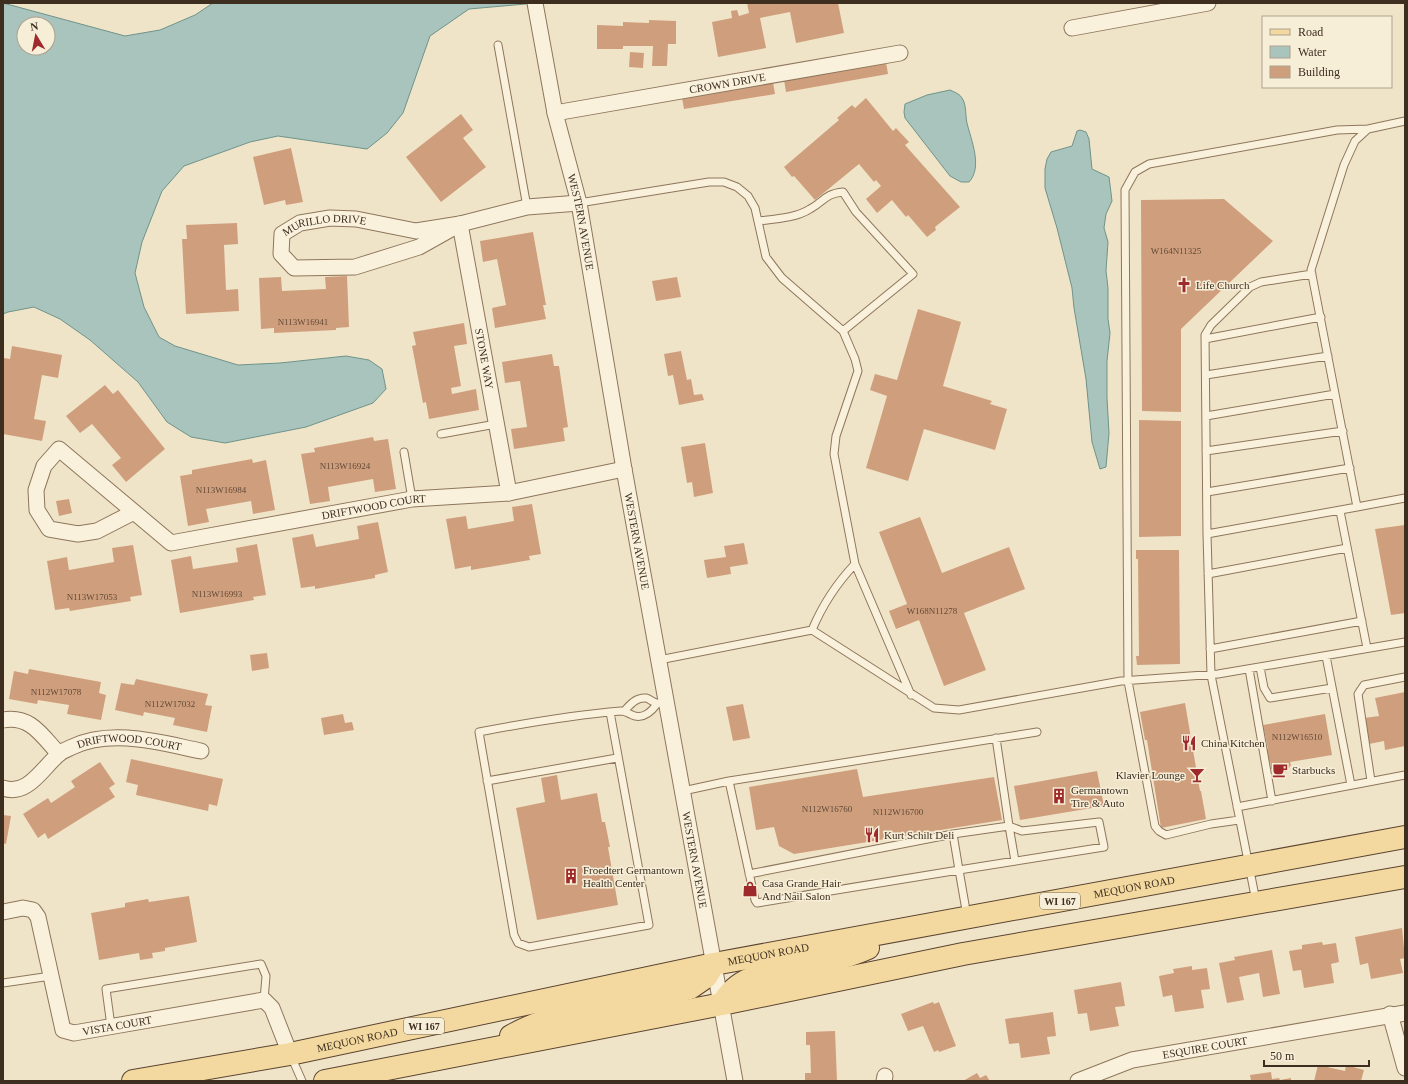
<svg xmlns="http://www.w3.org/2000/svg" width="1408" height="1084" font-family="Georgia,serif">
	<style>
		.water { fill: #a9c4bc; stroke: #6f938a; fill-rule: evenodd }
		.building { fill: #cf9f7d }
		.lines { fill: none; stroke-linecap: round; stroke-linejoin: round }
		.service-casing { stroke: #8d765c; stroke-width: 9 }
		.minor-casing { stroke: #8d765c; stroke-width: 17 }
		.primary-casing { stroke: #5b4430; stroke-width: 24 }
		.service { stroke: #faf1dc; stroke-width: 7 }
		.minor { stroke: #faf1dc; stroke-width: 15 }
		.primary { stroke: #f3d9a0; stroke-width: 22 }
		.labels { text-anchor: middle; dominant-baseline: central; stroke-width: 3; stroke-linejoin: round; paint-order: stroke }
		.number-label { font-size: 9px; fill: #624a37 }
		.shield { fill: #f7eed8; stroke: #756857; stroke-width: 1 }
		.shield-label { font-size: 10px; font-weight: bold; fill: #3d2e20 }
		.street-label { font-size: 11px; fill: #3d2e20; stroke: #f7eed8 }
		.poi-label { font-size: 11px; fill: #3d2e20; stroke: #f7eed8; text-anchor: start }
	</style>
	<rect width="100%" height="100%" fill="#f0e4c8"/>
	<path class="water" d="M3 3 125 36 160 30 195 15 213 3H537L469 9 430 36 403 113 387 133 367 149 278 136 250 142 184 166 162 191 142 242 135 273 144 307 159 337 175 346 238 365 280 363 346 356 369 360 382 369 386 389 373 403 306 427 225 443 191 437 167 422 138 382 90 340 60 319 34 307 8 312 3 314ZM24 24H48V48H24Z
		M950 90C954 92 960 94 962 98 967 106 965 115 967 123 971 140 983 167 969 182H961L950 176 905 118 904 112 905 104 927 95Z
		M1080 130 1086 132 1089 139 1092 169 1109 177 1112 201 1106 214 1104 228 1108 242 1106 271 1108 288V319L1110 333 1107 361V398L1109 433 1106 467 1100 469 1092 442 1086 379 1074 308 1072 288 1057 228 1045 188V169L1047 159 1051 152 1072 146 1077 131Z"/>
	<path class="building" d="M747 3H838L844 33 796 43 790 12 760 18 766 48 718 57 712 22 732 18 731 11 737 10 739 16 749 13Z
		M649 20 676 21V44H668L667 66H652L653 46H623V49H597V25L623 26V22L649 23Z
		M630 52 644 53 643 68 629 67Z
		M886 62 888 74 786 92 784 80Z
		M773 82 775 94 684 109 682 98Z
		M866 98 893 131 896 128 909 142 905 145 960 207 935 227 936 230 927 237 908 215 906 217 892 200 877 213 866 199 881 186 876 180 874 182 859 164 815 200 794 176 792 177 784 167 839 120 837 118 852 105 855 108Z
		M461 114 473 130 463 138 486 167 441 202 406 157Z
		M291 148 303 202 286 205 285 200 264 205 253 157Z
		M1224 199 1273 241 1181 329V412L1142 411 1141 200Z
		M237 223 238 244 224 245 226 290 238 289 239 311 186 314 182 239H187L186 225Z
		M533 232 546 305H543L546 319 495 328 492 308 506 305 497 259 483 262 480 241Z
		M347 276 349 327 336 328V330L274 333V328L261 329 259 278 281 277 282 291 326 289 325 277Z
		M677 277 681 297 656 301 652 281Z
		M918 309 961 322 943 386 992 401 990 404 1007 409 995 450 924 429 908 481 866 468 887 396 870 390 875 374 897 380Z
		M464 323 467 344 454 346 461 386 451 388 452 394 476 389 479 410 429 419 426 402 423 403 412 346 416 345 413 332Z
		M12 346 62 355 58 378 42 375 34 419 46 421 42 441 3 434V363L4 358 10 359Z
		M681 351 687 380 691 379 694 395 702 394 704 400 679 405 673 375 668 376 664 354Z
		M552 354 554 366H559L568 427 563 428 565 441 514 449 511 429 527 427 520 381 505 383 502 362Z
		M105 385 113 394 118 390 165 449 126 482 112 465 121 458 92 424 80 433 66 416Z
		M1139 420 1181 421V536L1139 537Z
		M373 437 374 441 388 439 396 489 375 492 373 479 328 487 330 501 310 504 301 454 315 452 314 448Z
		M705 443 713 493 694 497 692 482 687 483 681 447Z
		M252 459 253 463 266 460 275 510 253 514 251 501 206 509 209 522 188 526 180 476 192 474V470Z
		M69 499 72 513 59 516 56 501Z
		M532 504 541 554 529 556 530 560 471 570V566L455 569 446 519 466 516 468 529 514 521 512 507Z
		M920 517 942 573 1009 547 1025 589 964 613 986 670 944 686 919 620 896 629 889 611 907 604 879 532Z
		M378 522 388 572 375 575V578L315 589V586L301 588 292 538 313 534 316 547 359 539 357 526Z
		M1405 525V613L1391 615 1375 529Z
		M744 543 748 564 730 567 731 574 707 578 704 560 726 557 724 546Z
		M257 544 266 595 253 597 254 600 180 613 171 560 191 556 193 569 238 562 236 548Z
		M133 545 142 595 130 597 131 601 70 611 69 608 55 610 47 561 67 557 69 570 114 562 112 548Z
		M1136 550H1179L1180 664 1137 665 1136 656H1139L1138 559H1136Z
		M267 653 269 668 252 671 250 655Z
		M29 669 101 682 99 693 106 695 101 720 67 714 69 705 38 700 37 704 9 699 14 671 28 674Z
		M136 679 208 694 205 705 212 706 207 732 173 725 175 718 144 712 143 716 115 710 121 683 134 685Z
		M1405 692V746L1385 750 1384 741 1369 744 1364 718 1379 716 1375 698Z
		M1185 703 1200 791H1201L1206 819 1161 828 1147 740H1145L1140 712Z
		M743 704 750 738 733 741 726 707Z
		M343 714 345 723 352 722 354 730 324 735 321 718Z
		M1325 714 1332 755 1290 762 1291 765 1286 772 1278 773 1271 769 1270 761 1266 762 1264 749H1268L1263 725Z
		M131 759 223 779 217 806 209 804 208 811 136 795 138 785 126 782Z
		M100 762 115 784 109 788 115 797 48 839 45 833 38 838 23 814 48 798 51 803 75 787 71 781Z
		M857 769 863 797 994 777 1002 820 794 854 779 846 774 827 756 830 749 787Z
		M1097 771 1104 806 1020 820 1014 786Z
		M557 775 561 800 597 793 602 822H605L610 847H608L618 905 537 920 516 808 545 802 541 778Z
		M3 815 11 816 6 844 3 843Z
		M189 896 197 942 165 948V951L152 953 153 958 140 960 139 953 99 960 91 913 125 907V903L148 899 149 902Z
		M1402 928 1405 958 1400 959 1403 973 1371 979 1368 963 1360 965 1355 937Z
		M1322 942 1323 945 1336 943 1339 962 1331 964 1334 983 1304 988 1301 970 1293 971 1289 951 1302 949V945Z
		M1272 950 1280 994 1263 997 1259 973 1239 977 1244 1000 1227 1003 1219 963 1235 960 1234 957Z
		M1192 966V970L1207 968 1210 989 1201 990 1204 1008 1175 1012 1172 995 1163 997 1159 976 1174 973 1173 969Z
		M1121 982 1125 1006 1115 1007 1119 1026 1090 1031 1087 1013 1078 1014 1074 990Z
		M933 1002 934 1004 939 1002 956 1046 939 1052 938 1050 934 1052 923 1026 908 1031 901 1014Z
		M1053 1012 1056 1036 1047 1037 1050 1054 1021 1058 1019 1043 1009 1044 1005 1019Z
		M835 1031 837 1081H805V1073H811L810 1045H806V1032Z
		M1318 1065 1345 1071 1346 1065 1364 1070 1361 1081H1314Z
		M1271 1072 1272 1079 1279 1078 1280 1080 1291 1078V1081H1251L1250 1075Z
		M977 1073 980 1078 986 1075 990 1081H963Z"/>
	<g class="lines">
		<g class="service-casing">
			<path id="service" d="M498 45 527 207
				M579 203 709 182H724L737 187 748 196 755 208 766 257 782 278 843 331 855 359 858 371 836 436 834 454 855 564C837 583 822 606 812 630
				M758 221C775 219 796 218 810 209 825 201 824 194 843 192L856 212 913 274 843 331
				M1205 339 1321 317
				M1206 375 1328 356
				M1206 416 1335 394
				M441 434 496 424
				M1206 451 1343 431
				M404 452 412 499
				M1207 492 1350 468
				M1357 507 1405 498
				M1340 511 1367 648
				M1207 534 1205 335 1211 325 1250 287 1261 282 1312 274
				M855 564 911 695
				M1208 574 1347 548
				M1210 649 1362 621
				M1326 656 1351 785
				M659 660 812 630 934 708 959 710 1121 681 1218 674 1405 642
				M1260 667 1264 688 1270 698 1332 688
				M1249 669 1272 801
				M624 711C630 705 636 697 646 698 651 699 654 705 661 703
				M610 712 649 925 529 947 518 943 514 935 479 732C526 723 573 715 621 711 625 711 628 713 632 715 643 720 651 712 657 704
				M487 781 617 758
				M1371 781 1358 694 1364 685 1405 677
				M683 791 729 781
				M1237 807 1405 775
				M1239 820 1211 824 1166 835 1159 831 1155 826 1128 681 1125 190 1135 172 1149 164 1337 130 1368 129
				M953 834 959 870 1104 847 1099 822 1022 831 1009 826 996 738
				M749 874 953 834 1009 826 1015 861
				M1256 901 1211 675 1207 534 1357 507 1311 270 1344 165 1355 141 1368 129 1405 121
				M967 916 959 870 757 903 755 900 729 781 1037 732
				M3 983 51 976
				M111 1026 106 989 261 964 266 976 264 1000
				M291 1056 302 1081"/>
		</g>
		<g class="minor-casing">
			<g id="minor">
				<path id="s1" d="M535 3 555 113 579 203 624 469 735 1081"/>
				<path d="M1072 28 1208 3"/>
				<path id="s2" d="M555 113 900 53"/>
				<path id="s3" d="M460 224 419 247 355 267 294 268 281 254 282 234 300 223 330 218 356 219 416 231 460 224 527 207 579 203"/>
				<path id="s4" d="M460 224 509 493"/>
				<path id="s5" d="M134 512 97 531 78 534 49 529 37 510 36 490 44 466 59 449 171 543 412 499 509 493 624 469"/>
				<path d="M3 720C31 715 42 736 59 754"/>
				<path id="s6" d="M3 788C28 797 43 767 59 754 62 751 68 749 72 747 112 728 161 743 201 751"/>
				<path id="s7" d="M3 912 23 908 33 910 38 917 63 1030 74 1033 264 1000 272 1008 290 1054"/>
				<path d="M1390 1014 1405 1068"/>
				<path d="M884 1081 885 1076"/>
				<path id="s8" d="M1078 1081 1132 1060 1405 1013"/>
			</g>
		</g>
		<g class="primary-casing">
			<g id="primary">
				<path d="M722 1004C741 972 770 974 803 968 824 963 848 957 868 948"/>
				<path d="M511 1036C564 1006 633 1004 690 988L706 977 714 964"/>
				<path id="s9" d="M133 1081 290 1054 714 964 1405 837"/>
				<path d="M325 1081 722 1004 963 954 1405 877"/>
			</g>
		</g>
		<use href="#service" class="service"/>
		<use href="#minor" class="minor"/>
		<use href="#primary" class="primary"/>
	</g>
	<defs>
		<g id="church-bare" transform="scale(1.2)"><path d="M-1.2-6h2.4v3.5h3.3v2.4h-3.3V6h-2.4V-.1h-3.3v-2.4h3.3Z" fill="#9e2a2b" stroke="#f7eed8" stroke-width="2.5" paint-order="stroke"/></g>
		<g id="restaurant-bare" transform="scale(1.2)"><path d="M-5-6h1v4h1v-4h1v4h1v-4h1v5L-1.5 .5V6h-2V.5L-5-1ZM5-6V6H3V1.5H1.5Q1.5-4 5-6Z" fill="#9e2a2b" stroke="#f7eed8" stroke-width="2.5" paint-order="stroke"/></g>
		<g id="cafe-bare" transform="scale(1.2)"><path d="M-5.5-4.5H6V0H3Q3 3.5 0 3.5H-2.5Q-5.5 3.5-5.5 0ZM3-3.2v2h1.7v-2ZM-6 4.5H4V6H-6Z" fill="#9e2a2b" stroke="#f7eed8" stroke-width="2.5" paint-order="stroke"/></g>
		<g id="bar-bare" transform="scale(1.2)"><path d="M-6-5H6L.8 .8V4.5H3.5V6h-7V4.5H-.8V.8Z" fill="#9e2a2b" stroke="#f7eed8" stroke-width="2.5" paint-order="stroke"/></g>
		<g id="building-bare" transform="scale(1.2)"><path d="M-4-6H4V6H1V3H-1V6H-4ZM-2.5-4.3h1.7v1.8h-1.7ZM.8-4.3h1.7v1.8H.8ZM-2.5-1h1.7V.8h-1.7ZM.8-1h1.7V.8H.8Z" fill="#9e2a2b" stroke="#f7eed8" stroke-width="2.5" paint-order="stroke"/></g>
		<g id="shop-bare" transform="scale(1.2)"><path d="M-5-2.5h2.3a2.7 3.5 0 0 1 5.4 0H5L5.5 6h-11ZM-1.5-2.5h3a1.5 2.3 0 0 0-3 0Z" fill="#9e2a2b" stroke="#f7eed8" stroke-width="2.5" paint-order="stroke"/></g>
	</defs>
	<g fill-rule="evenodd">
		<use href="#church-bare" x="1184" y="285"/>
		<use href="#restaurant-bare" x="1189" y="743"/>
		<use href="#cafe-bare" x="1280" y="770"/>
		<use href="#bar-bare" x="1197" y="775"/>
		<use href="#building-bare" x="1059" y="796"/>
		<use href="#restaurant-bare" x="872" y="835"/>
		<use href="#building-bare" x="571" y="876"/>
		<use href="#shop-bare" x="750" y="889"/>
	</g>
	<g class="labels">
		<g class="number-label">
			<text x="1176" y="251">W164N11325</text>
			<text x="303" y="322">N113W16941</text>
			<text x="345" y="466">N113W16924</text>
			<text x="221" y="490">N113W16984</text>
			<text x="217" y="594">N113W16993</text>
			<text x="92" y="597">N113W17053</text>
			<text x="932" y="611">W168N11278</text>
			<text x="56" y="692">N112W17078</text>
			<text x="170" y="704">N112W17032</text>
			<text x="1297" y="737">N112W16510</text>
			<text x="827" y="809">N112W16760</text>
			<text x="898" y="812">N112W16700</text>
		</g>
		<g class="shield">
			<rect x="1040" y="893" width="40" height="16" rx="3"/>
			<rect x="404" y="1018" width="40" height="16" rx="3"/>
		</g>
		<g class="shield-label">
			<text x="1060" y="901">WI 167</text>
			<text x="424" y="1026">WI 167</text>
		</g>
		<g class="street-label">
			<text stroke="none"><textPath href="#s2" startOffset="175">CROWN DRIVE</textPath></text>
			<text stroke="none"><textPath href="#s1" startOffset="224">WESTERN AVENUE</textPath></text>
			<text stroke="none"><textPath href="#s3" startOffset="259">MURILLO DRIVE</textPath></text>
			<text stroke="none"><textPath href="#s4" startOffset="137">STONE WAY</textPath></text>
			<text stroke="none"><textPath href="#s5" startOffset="533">DRIFTWOOD COURT</textPath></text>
			<text stroke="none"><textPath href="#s1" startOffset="548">WESTERN AVENUE</textPath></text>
			<text stroke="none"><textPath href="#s6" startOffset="143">DRIFTWOOD COURT</textPath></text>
			<text stroke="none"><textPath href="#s1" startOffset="872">WESTERN AVENUE</textPath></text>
			<text stroke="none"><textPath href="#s9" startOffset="1020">MEQUON ROAD</textPath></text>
			<text stroke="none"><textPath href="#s9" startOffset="648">MEQUON ROAD</textPath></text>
			<text stroke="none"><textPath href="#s7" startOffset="210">VISTA COURT</textPath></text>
			<text stroke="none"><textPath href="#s9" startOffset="228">MEQUON ROAD</textPath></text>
			<text stroke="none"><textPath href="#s8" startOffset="132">ESQUIRE COURT</textPath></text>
		</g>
		<g class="poi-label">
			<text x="1196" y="285">Life Church</text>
			<text x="1201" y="743">China Kitchen</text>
			<text x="1292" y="770">Starbucks</text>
			<text x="1185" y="775" text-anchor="end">Klavier Lounge</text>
			<text x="1071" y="790">Germantown<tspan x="1071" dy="13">Tire &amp; Auto</tspan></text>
			<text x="884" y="835">Kurt Schilt Deli</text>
			<text x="583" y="870">Froedtert Germantown<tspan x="583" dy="13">Health Center</tspan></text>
			<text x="762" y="883">Casa Grande Hair<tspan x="762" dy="13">And Nail Salon</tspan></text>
		</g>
	</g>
	<rect width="1408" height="1084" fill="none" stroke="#3d2e20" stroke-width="8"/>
	<rect x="1262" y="16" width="130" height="72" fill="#f7eed8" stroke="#ada18e"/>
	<rect x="1270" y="29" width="20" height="6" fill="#f3d9a0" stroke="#ada18e"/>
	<text x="1298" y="36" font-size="12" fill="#3d2e20">Road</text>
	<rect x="1270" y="46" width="20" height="12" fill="#a9c4bc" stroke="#ada18e"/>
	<text x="1298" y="56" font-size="12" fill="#3d2e20">Water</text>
	<rect x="1270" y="66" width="20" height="12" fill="#cf9f7d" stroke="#ada18e"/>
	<text x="1298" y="76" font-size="12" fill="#3d2e20">Building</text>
	<g transform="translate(36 36) rotate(350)"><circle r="19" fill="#f7eed8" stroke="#ada18e"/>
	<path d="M0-3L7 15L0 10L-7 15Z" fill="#9e2a2b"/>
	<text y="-6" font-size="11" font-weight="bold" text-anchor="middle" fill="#3d2e20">N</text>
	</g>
	<path d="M1264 1060v6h105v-6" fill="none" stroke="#3d2e20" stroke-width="2"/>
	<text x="1270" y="1060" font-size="12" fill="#3d2e20" stroke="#f7eed8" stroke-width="3" paint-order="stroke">50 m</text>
</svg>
